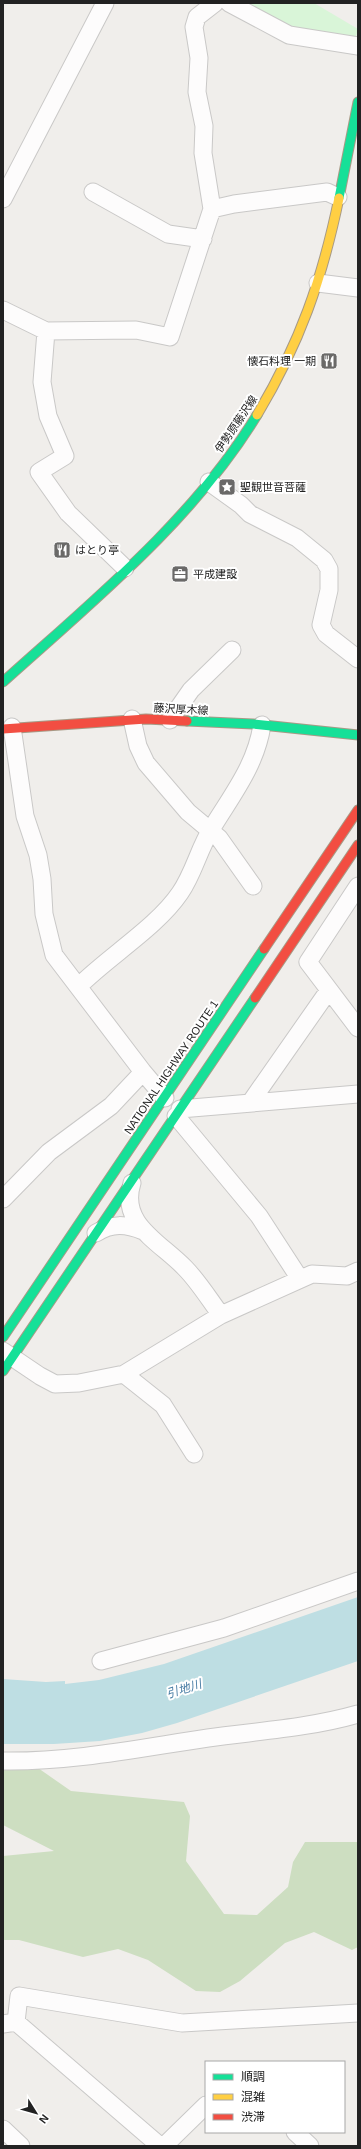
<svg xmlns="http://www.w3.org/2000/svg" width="361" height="2149" font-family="Arial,'Noto Sans JP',sans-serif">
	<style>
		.forest { fill: #cddec1 }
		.park { fill: #d9f5d8 }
		.water { fill: #bedee3 }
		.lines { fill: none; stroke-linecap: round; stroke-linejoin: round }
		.street-casing { stroke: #c9c8c7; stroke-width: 19 }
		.fast-casing { stroke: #a79a86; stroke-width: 11 }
		.slow-casing { stroke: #a79a86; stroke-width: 11 }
		.jam-casing { stroke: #a79a86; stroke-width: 11 }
		.street { stroke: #fdfcfc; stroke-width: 17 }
		.fast { stroke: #16e098; stroke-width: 9 }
		.slow { stroke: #ffcf43; stroke-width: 9 }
		.jam { stroke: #f24e42; stroke-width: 9 }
		.labels { text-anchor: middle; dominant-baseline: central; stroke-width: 4; stroke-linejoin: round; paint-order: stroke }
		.poi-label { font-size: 11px; fill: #222; stroke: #fff; text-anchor: start }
		.street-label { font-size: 11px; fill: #222; stroke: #fff }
		.water-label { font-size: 12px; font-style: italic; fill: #467ba3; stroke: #fff }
	</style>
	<rect width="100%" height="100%" fill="#f0eeeb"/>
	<path class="forest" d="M38 1768 71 1791 184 1802 190 1816 186 1861 224 1914 257 1915 288 1887 293 1862 305 1842H358V1947L352 1950 314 1932 285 1943 240 1981 220 1992 196 1991 148 1960 118 1949 83 1957 19 1940H3V1856L54 1851 3 1825V1769Z"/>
	<path class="park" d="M241 3H314L358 29 355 40 303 33Z"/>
	<path class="water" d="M358 1597V1661L177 1723 142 1733 100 1741 54 1744H3V1679L46 1682 65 1681V1684L99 1680 164 1664Z"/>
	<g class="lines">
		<g class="street-casing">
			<path id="street" d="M229 3 289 35 358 46
				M93 192 168 234 203 239
				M3 199 105 3
				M212 209 234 204 327 192 338 197
				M318 283 358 288
				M3 310 46 331 136 330 170 337 212 209 203 153 204 126 197 92 199 58 194 27 197 17 215 3
				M46 331 42 382 48 416 65 456 39 472 68 513 125 568
				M209 482 241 505 250 514 297 538 324 560 329 569V590L321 625 326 634 358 659
				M132 719 138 746 146 763 188 812 219 838 253 886
				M170 720 191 690 232 650
				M12 727 25 816 38 855 42 879 44 914 54 955 143 1072 165 1098
				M358 886 308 962 358 1028
				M79 986C109 956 157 927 180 893 194 873 199 848 212 828 232 795 256 765 262 725
				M250 1103 329 990
				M180 1109 358 1094
				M176 1116 259 1216 300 1279
				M132 1183C119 1224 160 1242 185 1268 198 1281 209 1299 221 1315
				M3 1199 49 1152 111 1106 143 1072
				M96 1233C112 1223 126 1224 143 1231
				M3 1351 40 1376 55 1384 79 1383 124 1374 221 1315 312 1274 347 1276 358 1271
				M124 1374 163 1405 194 1454
				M101 1661 224 1628 358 1581
				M3 1761C72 1762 140 1748 208 1738 258 1731 309 1728 358 1714
				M16 2022 160 2146
				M3 2024 16 2022 19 1996 182 2023 358 2013
				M3 2129 21 2146
				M295 2132 310 2146
				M164 2146 206 2105"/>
		</g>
		<g class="fast-casing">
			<path id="fast" d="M339 198 358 102
				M3 682C93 601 193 520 257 415
				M187 721 253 724 358 735
				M3 1337 264 949
				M3 1371 255 998"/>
		</g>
		<g class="slow-casing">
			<path id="slow" d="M257 415C300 343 322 280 339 198"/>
		</g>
		<g class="jam-casing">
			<path id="jam" d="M3 729 146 719 187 721
				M264 949 358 810
				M255 998 358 845"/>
		</g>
		<use href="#street" class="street"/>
		<use href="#fast" class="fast"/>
		<use href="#slow" class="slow"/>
		<use href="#jam" class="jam"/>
	</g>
	<defs>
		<g id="restaurant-square" transform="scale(0.9)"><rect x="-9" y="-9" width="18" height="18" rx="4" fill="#6a6968" stroke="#fff"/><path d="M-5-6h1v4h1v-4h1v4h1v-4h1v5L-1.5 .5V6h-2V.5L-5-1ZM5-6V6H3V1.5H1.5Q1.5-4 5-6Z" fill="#fff"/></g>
		<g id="sight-square" transform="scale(0.9)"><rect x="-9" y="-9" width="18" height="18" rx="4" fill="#6a6968" stroke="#fff"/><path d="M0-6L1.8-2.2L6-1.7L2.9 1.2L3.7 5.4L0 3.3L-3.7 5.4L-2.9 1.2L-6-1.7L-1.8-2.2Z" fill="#fff"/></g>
		<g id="office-square" transform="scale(0.9)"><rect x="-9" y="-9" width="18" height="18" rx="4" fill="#6a6968" stroke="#fff"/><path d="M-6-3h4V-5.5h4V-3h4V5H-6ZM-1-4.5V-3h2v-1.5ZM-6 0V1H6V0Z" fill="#fff"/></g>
	</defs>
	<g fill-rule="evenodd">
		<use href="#restaurant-square" x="329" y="361"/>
		<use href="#sight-square" x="227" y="487"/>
		<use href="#restaurant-square" x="62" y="550"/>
		<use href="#office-square" x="180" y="574"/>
	</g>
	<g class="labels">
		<g class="poi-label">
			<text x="316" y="361" text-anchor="end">懐石料理 一期</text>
			<text x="240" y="487">聖観世音菩薩</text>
			<text x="75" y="550">はとり亭</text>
			<text x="193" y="574">平成建設</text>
		</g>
		<g class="street-label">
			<text transform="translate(236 424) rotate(-56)">伊勢原藤沢線</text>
			<text transform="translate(181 709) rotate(3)">藤沢厚木線</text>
			<text transform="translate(171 1067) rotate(-56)">NATIONAL HIGHWAY ROUTE 1</text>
		</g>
		<g class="water-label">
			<text transform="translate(184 1689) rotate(-18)">引地川</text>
		</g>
	</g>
	<rect width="361" height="2149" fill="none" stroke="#222222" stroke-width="8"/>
	<rect x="205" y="2061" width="140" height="72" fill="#ffffff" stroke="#a7a7a7"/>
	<rect x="213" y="2074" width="20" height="6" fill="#16e098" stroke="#a7a7a7"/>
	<text x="241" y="2081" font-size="12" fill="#222222">順調</text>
	<rect x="213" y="2094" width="20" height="6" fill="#ffcf43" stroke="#a7a7a7"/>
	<text x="241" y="2101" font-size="12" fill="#222222">混雑</text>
	<rect x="213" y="2114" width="20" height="6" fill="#f24e42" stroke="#a7a7a7"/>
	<text x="241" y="2121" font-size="12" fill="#222222">渋滞</text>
	<g transform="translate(36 2113) rotate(127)" stroke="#ffffff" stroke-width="3" paint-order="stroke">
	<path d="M0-3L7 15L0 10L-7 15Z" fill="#222222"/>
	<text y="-6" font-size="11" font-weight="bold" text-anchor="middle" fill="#222222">N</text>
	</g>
</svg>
